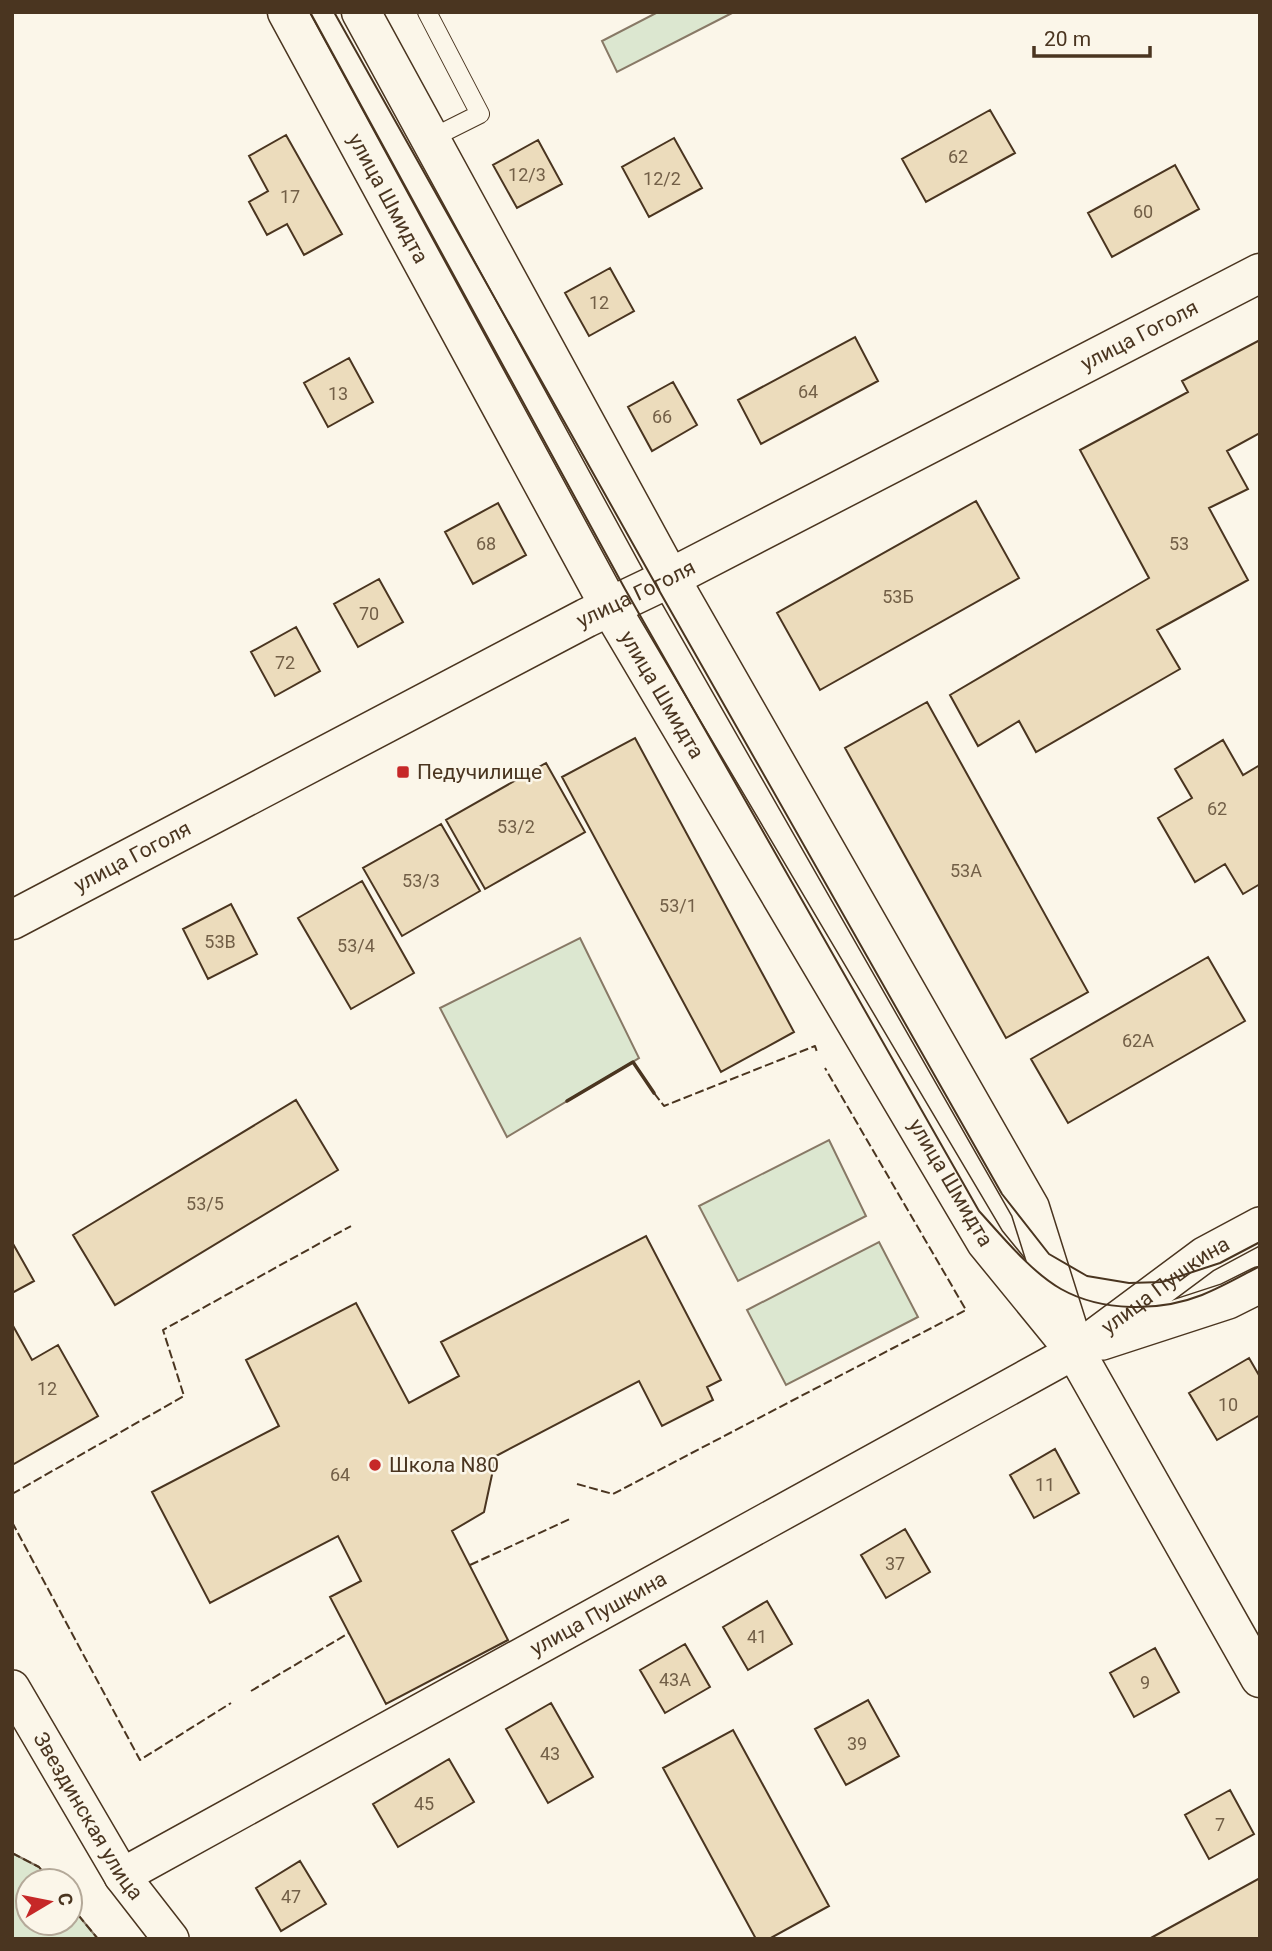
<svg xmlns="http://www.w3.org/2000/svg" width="1272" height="1951" font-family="Roboto,sans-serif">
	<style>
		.green { fill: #dce7d0; stroke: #887966; stroke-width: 2 }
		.building { fill: #ecdcbc; stroke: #4a3520; stroke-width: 2 }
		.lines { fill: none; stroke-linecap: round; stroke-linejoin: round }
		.service-casing { stroke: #4a3520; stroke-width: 20 }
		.minor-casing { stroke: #4a3520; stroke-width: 38 }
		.tertiary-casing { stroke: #4a3520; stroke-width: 41 }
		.secondary-casing { stroke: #4a3520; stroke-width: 41 }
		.service { stroke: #fbf6e9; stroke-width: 18 }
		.minor { stroke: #fbf6e9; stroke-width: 35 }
		.tertiary { stroke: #fbf6e9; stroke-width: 38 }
		.secondary { stroke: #fbf6e9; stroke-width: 38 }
		.tram { stroke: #4a3520; stroke-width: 2 }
		.fence { stroke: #4a3520; stroke-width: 2; stroke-dasharray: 9 3.5; stroke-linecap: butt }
		.wall { stroke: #4a3520; stroke-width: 3.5 }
		.poi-dot { fill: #c62828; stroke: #fbf6e9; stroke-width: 2.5 }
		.labels { text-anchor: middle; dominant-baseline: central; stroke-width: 5; stroke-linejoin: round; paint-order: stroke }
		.number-label { font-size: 18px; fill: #725f47 }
		.street-label { font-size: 21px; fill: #4a3520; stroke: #fbf6e9 }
		.poi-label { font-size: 21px; fill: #4a3520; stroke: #fbf6e9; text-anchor: start }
	</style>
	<rect width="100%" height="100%" fill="#fbf6e9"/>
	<path class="green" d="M658 12H734L617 72 602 41Z
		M580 938 639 1058 507 1137 440 1008Z
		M829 1140 866 1216 738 1281 699 1206Z
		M879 1242 918 1317 786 1385 747 1310Z
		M12 1853 39 1867 50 1881H28V1923H70V1905L98 1939H12Z"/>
	<path class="building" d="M990 110 1015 153 926 202 902 159Z
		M286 135 342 234 304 255 287 224 267 235 249 202 268 191 249 156Z
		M674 138 702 188 649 217 622 167Z
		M538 140 562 184 517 208 493 165Z
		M1175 165 1199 209 1112 257 1088 213Z
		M610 268 634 311 589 336 565 293Z
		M855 337 878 381 761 444 738 400Z
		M1260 340V433L1227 451 1248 489 1209 508 1248 580 1157 630 1180 669 1036 752 1019 721 978 746 950 695 1149 578 1080 450 1188 392 1182 381Z
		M349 358 373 402 328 427 304 383Z
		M673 382 697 425 652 451 628 407Z
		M976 501 1019 578 820 690 777 613Z
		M498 503 526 555 473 584 445 532Z
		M379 579 403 622 358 647 334 604Z
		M296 627 320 671 275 696 251 652Z
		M927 702 1088 992 1006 1038 845 748Z
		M635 738 794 1032 721 1072 562 777Z
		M1223 740 1243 775 1260 765V884L1243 894 1225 864 1195 882 1158 818 1192 798 1175 769Z
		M546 763 585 832 485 889 446 820Z
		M441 824 480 891 402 936 363 868Z
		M362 881 414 973 351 1009 298 918Z
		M231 904 257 954 208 979 183 929Z
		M1208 957 1245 1021 1068 1123 1031 1059Z
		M296 1100 338 1170 115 1305 73 1235Z
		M646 1236 721 1380 707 1387 713 1400 662 1426 639 1381 496 1456 484 1512 452 1531 508 1640 386 1704 330 1597 361 1581 338 1536 210 1603 152 1492 279 1426 246 1360 356 1303 409 1403 459 1376 441 1342Z
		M12 1242 34 1281 12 1293Z
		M12 1324 32 1360 58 1345 98 1416 12 1465Z
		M1249 1358 1260 1377V1415L1217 1440 1189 1393Z
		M1055 1449 1079 1493 1034 1518 1010 1475Z
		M905 1529 930 1572 886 1598 861 1555Z
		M767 1601 792 1644 748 1670 723 1627Z
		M685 1644 710 1687 665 1713 640 1670Z
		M1155 1648 1179 1692 1134 1717 1110 1673Z
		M868 1700 899 1756 846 1785 815 1729Z
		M551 1703 593 1777 548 1803 506 1729Z
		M733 1730 829 1906 769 1939H756L663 1768Z
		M449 1759 474 1802 398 1847 373 1804Z
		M1230 1790 1254 1834 1209 1859 1185 1815Z
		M300 1861 326 1904 281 1931 256 1888Z
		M1260 1878V1939H1149Z"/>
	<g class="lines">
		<g class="service-casing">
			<path id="service" d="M427 12 480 114 430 139"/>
		</g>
		<g class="minor-casing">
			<g id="minor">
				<path d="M1102 1342 1228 1301 1260 1285"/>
				<path id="s1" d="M12 1688 122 1876 171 1939"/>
				<path id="s2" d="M122 1876 1075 1351 1204 1255 1260 1225"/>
			</g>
		</g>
		<g class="tertiary-casing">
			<g id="tertiary">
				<path id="s3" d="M287 12 610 607 986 1242 1075 1351 1260 1678"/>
				<path d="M361 12 670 578 1030 1208 1069 1332"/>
			</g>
		</g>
		<g class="secondary-casing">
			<g id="secondary">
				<path id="s4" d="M12 920 586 618 670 578 1260 273"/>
			</g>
		</g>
		<use href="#service" class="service"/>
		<use href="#minor" class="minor"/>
		<use href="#tertiary" class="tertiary"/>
		<use href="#secondary" class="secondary"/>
		<path class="tram" d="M310 12 625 589 979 1211C1002 1236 1031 1272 1061 1289 1102 1312 1159 1312 1202 1295 1222 1287 1241 1276 1260 1266
			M334 12 656 585 1002 1194 1049 1254 1087 1276 1129 1283 1162 1282 1220 1263 1260 1242"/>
		<path class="fence" d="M654 1093 664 1106 815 1046 817 1052
			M577 1484 613 1494 966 1310 825 1068
			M12 1494 184 1396 163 1330 351 1226
			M12 1522 140 1760 231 1703
			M470 1565 570 1519
			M251 1691 349 1633
			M12 1853 39 1867 50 1881
			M70 1905 98 1939"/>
		<path class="wall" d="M567 1101 633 1062 654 1093"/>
	</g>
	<g class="poi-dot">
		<rect x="396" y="765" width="14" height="14" rx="3.5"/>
		<circle cx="375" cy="1465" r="7"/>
	</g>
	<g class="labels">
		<g class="number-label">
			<text x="958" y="156">62</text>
			<text x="527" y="174">12/3</text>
			<text x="662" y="178">12/2</text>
			<text x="290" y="196">17</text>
			<text x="1143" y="211">60</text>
			<text x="599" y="302">12</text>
			<text x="808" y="391">64</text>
			<text x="338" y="393">13</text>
			<text x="662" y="416">66</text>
			<text x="486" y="543">68</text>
			<text x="1179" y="543">53</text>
			<text x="898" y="596">53Б</text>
			<text x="369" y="613">70</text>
			<text x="285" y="662">72</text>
			<text x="1217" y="808">62</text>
			<text x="516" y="826">53/2</text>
			<text x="966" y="870">53А</text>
			<text x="421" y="880">53/3</text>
			<text x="678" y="905">53/1</text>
			<text x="220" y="941">53В</text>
			<text x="356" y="945">53/4</text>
			<text x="1138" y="1040">62А</text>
			<text x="205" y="1203">53/5</text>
			<text x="47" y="1388">12</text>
			<text x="1228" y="1404">10</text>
			<text x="340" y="1474">64</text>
			<text x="1045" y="1484">11</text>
			<text x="895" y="1563">37</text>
			<text x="757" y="1636">41</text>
			<text x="675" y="1679">43А</text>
			<text x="1145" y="1682">9</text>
			<text x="857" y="1743">39</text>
			<text x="550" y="1753">43</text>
			<text x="424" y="1803">45</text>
			<text x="1220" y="1824">7</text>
			<text x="291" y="1896">47</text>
		</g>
		<g class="street-label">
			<text stroke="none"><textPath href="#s3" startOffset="212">улица Шмидта</textPath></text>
			<text stroke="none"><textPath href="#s4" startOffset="1270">улица Гоголя</textPath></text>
			<text stroke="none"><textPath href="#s4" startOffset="704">улица Гоголя</textPath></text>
			<text stroke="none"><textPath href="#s3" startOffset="779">улица Шмидта</textPath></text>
			<text stroke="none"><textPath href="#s4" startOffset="136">улица Гоголя</textPath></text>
			<text stroke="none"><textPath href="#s3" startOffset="1346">улица Шмидта</textPath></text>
			<text stroke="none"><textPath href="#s2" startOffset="1200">улица Пушкина</textPath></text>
			<text stroke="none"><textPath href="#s2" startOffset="544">улица Пушкина</textPath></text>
			<text stroke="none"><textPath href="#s1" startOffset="149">Звездинская улица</textPath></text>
		</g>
		<g class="poi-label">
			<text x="417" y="772">Педучилище</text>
			<text x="389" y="1465">Школа N80</text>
		</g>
	</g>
	<rect width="1272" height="1951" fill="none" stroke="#4a3520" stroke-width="28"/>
	<g transform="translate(49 1902) rotate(80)"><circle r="33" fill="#fbf6e9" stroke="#b4a999" stroke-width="2"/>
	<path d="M0-5L12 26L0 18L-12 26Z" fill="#c62828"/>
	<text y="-10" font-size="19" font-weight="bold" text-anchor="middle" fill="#4a3520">С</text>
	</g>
	<path d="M1034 46v10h116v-10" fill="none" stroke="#4a3520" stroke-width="3.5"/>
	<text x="1044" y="46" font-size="21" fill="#4a3520" stroke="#fbf6e9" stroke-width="5" paint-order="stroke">20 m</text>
</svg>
